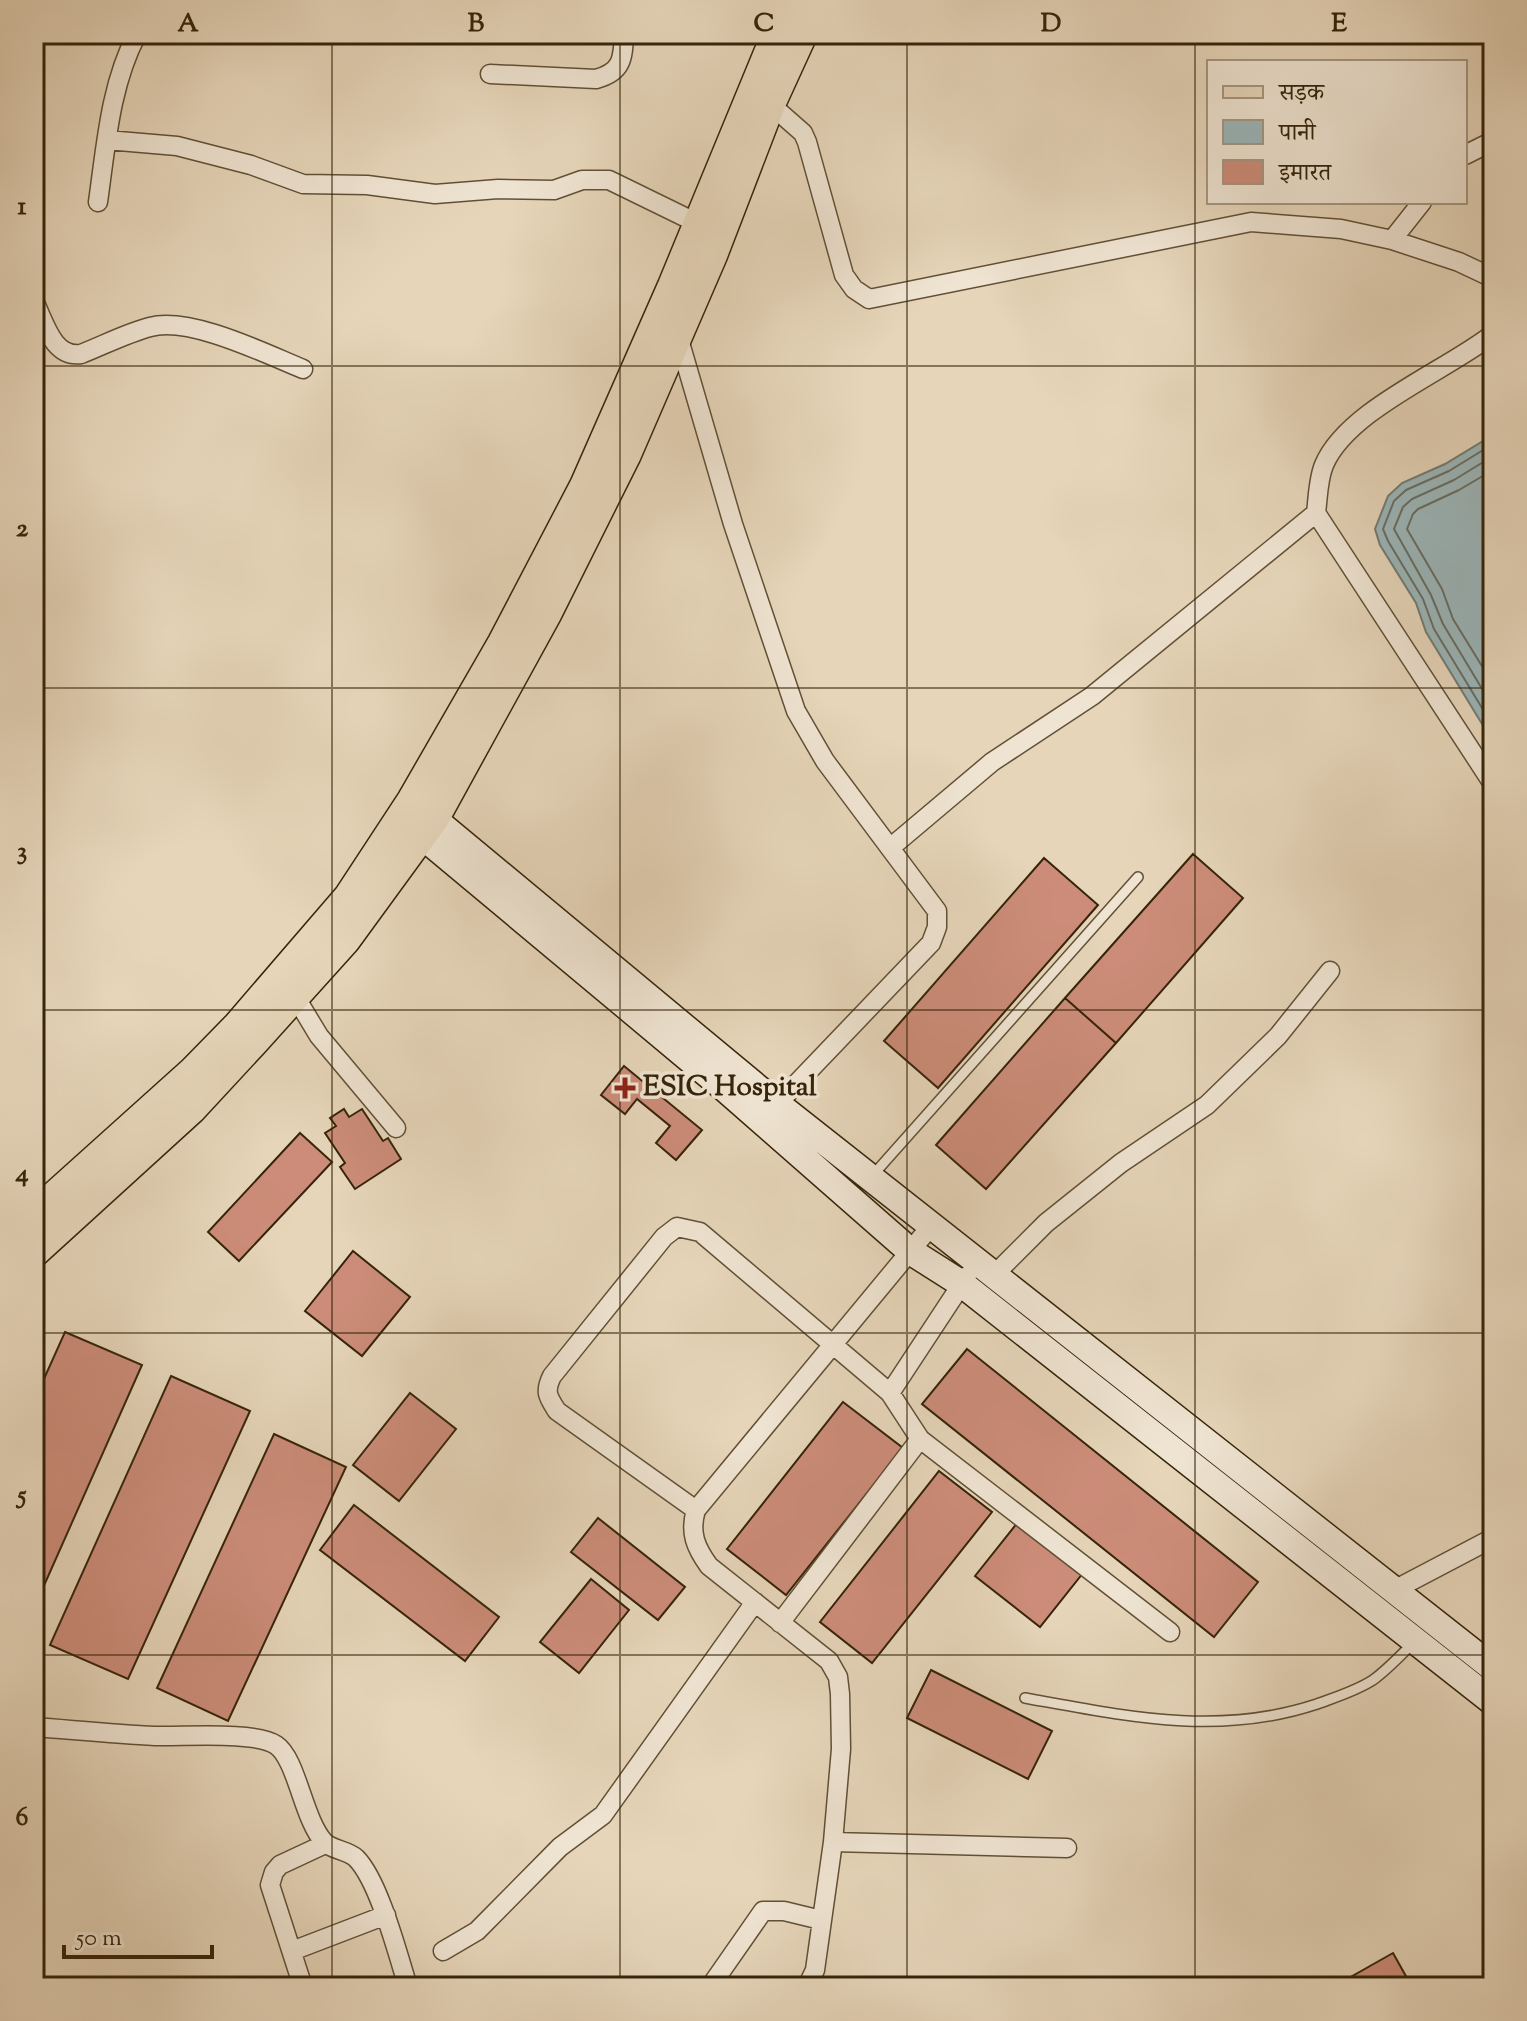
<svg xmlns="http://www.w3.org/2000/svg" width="1527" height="2021" font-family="'Sorts Mill Goudy','Noto Serif Devanagari',serif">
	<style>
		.water { fill: #9bb6ba; stroke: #727c74; stroke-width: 2 }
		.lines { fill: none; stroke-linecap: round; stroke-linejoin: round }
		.shore { stroke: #686d62; stroke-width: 2 }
		.building { fill: #cc8c79; stroke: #35240a; stroke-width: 2 }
		.service-casing { stroke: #615036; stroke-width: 12 }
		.minor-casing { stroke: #615036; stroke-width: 21 }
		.secondary-casing { stroke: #35240a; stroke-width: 29 }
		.primary-casing { stroke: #35240a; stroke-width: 33 }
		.service { stroke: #efe4d2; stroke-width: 9 }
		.minor { stroke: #efe4d2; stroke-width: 18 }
		.secondary { stroke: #efe4d2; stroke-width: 26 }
		.primary { stroke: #e6d5b9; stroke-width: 30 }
		.grid { fill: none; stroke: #35240a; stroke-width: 2; stroke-opacity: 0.55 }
		.poi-dot { fill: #8f2418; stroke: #efe4d2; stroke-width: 3 }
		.labels { text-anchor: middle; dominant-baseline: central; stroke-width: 7; stroke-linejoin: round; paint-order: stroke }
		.poi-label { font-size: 28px; font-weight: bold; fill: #35240a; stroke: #efe4d2; text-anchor: start }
		.neatline { fill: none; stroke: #35240a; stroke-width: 3 }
		.grid-label { font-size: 26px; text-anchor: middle; font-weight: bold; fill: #35240a }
	</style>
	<rect width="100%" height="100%" fill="#e6d5b9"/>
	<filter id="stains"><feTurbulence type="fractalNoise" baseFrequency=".0025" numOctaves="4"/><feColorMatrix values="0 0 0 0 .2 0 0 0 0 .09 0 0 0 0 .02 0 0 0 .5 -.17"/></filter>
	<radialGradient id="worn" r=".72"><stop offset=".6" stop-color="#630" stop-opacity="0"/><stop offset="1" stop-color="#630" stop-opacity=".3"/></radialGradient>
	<path class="water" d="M1493 435V742L1426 632 1416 603 1380 545 1375 529 1388 496 1402 483 1445 464Z"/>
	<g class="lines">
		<path class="shore" d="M1493 444 1449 471 1406 490 1394 501 1383 529 1388 541 1423 599 1434 629 1493 726
			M1493 456 1454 480 1412 499 1403 507 1394 529 1431 595 1443 624 1493 707
			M1493 470 1459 490 1418 509 1413 514 1407 529 1442 589 1453 619 1493 684"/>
	</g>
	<path class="building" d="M1193 854 1243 898 1116 1043 1065 998Z
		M1044 858 1098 905 938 1088 884 1041Z
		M1065 998 1116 1043 986 1189 936 1145Z
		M624 1066 702 1130 676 1160 656 1143 670 1126 637 1099 625 1114 601 1095Z
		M344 1109 349 1117 362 1109 383 1141 388 1138 401 1159 355 1189 340 1167 345 1163 325 1133 336 1126 330 1118Z
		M300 1133 332 1162 239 1261 208 1232Z
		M353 1251 410 1297 362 1356 305 1311Z
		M65 1332 142 1365 34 1608V1401Z
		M967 1349 1258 1582 1214 1637 922 1404Z
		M171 1376 250 1411 128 1679 50 1645Z
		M410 1393 456 1429 399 1501 353 1465Z
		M843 1402 903 1448 786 1595 727 1549Z
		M274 1434 346 1467 228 1721 157 1688Z
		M939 1471 992 1512 872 1663 820 1622Z
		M354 1505 499 1617 465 1661 320 1550Z
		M598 1518 685 1587 658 1620 571 1552Z
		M1018 1522 1083 1573 1040 1627 975 1576Z
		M591 1579 629 1610 579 1673 540 1642Z
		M931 1670 1052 1731 1028 1779 907 1718Z
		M1393 1953 1412 1987H1333Z"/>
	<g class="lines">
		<g class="service-casing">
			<path id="service" d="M873 1175 1138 877
				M1025 1698C1125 1716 1218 1737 1317 1704 1336 1697 1356 1691 1373 1680 1388 1669 1401 1655 1414 1642"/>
		</g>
		<g class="minor-casing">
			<path id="minor" d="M490 74 596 79C622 72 623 59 624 34
				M770 104 803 133 807 142 844 275 854 289 869 299 1251 222 1341 229 1392 240 1459 262 1493 278
				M107 140 177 146 251 165 303 184 367 185 435 194 498 189 554 190 582 180H609L697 223
				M1465 155 1493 141
				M98 202C106 146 110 85 137 34
				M1392 240 1422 202
				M34 301C45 323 53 358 81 354 104 345 127 333 150 327 190 316 266 354 303 369
				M678 336 733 524 796 711 825 761 937 911V927L931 943 777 1104
				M1316 513 1493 784
				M890 848 992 762 1092 696 1316 513C1318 498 1318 479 1324 465 1347 410 1446 371 1493 334
				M290 988 319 1036 396 1128
				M994 1275 1046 1223 1121 1163 1207 1105 1278 1036 1330 971
				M890 1393 700 1232 677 1227 664 1237 552 1376C544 1392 548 1397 557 1411L696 1510 931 1226
				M920 1439 1170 1632
				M696 1510C689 1533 696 1548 709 1566L829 1661 838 1677 840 1694 841 1749 833 1842 815 1970 807 1987
				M1394 1590 1493 1538
				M780 1623 920 1439 890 1393 967 1276
				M34 1727C74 1730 115 1734 155 1736 183 1737 255 1731 276 1745 297 1759 303 1819 324 1842 332 1850 347 1850 356 1858 379 1881 398 1955 408 1987
				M833 1842 1067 1848
				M292 1951 386 1915
				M443 1951 477 1931 560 1847 603 1815 755 1602
				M303 1987 270 1885 274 1872 280 1865 325 1844
				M710 1987 763 1911H784L821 1920"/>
		</g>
		<g class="secondary-casing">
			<path id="secondary" d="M418 806 777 1104 1493 1668
				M408 824 723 1087 910 1251 962 1284 1493 1702"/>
		</g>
		<g class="primary-casing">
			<path id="primary" d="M34 1215 193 1072 238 1026 349 897 412 801 503 643 585 486 673 286 777 34
				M34 1252 191 1109 254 1041 345 940 434 818 546 614 626 454 712 255 770 104 802 34"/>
		</g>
		<use href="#service" class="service"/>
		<use href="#minor" class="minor"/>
		<use href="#secondary" class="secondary"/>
		<use href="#primary" class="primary"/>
	</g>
	<path class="grid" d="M332 34V1987M620 34V1987M907 34V1987M1195 34V1987M34 366H1493M34 688H1493M34 1010H1493M34 1333H1493M34 1655H1493"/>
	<path class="poi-dot" d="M621 1076h8v8h8v8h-8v8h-8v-8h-8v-8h8z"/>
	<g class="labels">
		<g class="poi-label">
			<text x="643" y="1088">ESIC Hospital</text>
		</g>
	</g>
	<rect width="1527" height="2021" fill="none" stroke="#e6d5b9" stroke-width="88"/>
	<rect x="1207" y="60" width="260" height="144" fill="#efe4d2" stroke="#a59782" stroke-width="2"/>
	<rect x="1223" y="86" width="40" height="12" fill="#e6d5b9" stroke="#a59782" stroke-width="2"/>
	<text x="1279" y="100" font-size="24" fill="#35240a">सड़क</text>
	<rect x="1223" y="120" width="40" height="24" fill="#9bb6ba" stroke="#a59782" stroke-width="2"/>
	<text x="1279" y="140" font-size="24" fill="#35240a">पानी</text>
	<rect x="1223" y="160" width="40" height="24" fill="#cc8c79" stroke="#a59782" stroke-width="2"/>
	<text x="1279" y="180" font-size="24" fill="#35240a">इमारत</text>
	<path d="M64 1945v12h148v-12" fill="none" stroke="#35240a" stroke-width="4"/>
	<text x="76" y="1945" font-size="24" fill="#35240a" stroke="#efe4d2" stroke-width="6" paint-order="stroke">50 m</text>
	<rect x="44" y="44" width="1439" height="1933" class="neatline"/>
	<g class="grid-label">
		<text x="188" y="31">A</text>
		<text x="476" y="31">B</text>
		<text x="764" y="31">C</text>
		<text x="1051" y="31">D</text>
		<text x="1339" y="31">E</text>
		<text x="22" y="214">1</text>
		<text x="22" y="536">2</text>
		<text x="22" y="859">3</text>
		<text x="22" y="1181">4</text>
		<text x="22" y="1503">5</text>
		<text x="22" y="1825">6</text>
	</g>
	<rect width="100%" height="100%" filter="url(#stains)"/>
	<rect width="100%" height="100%" fill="url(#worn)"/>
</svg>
